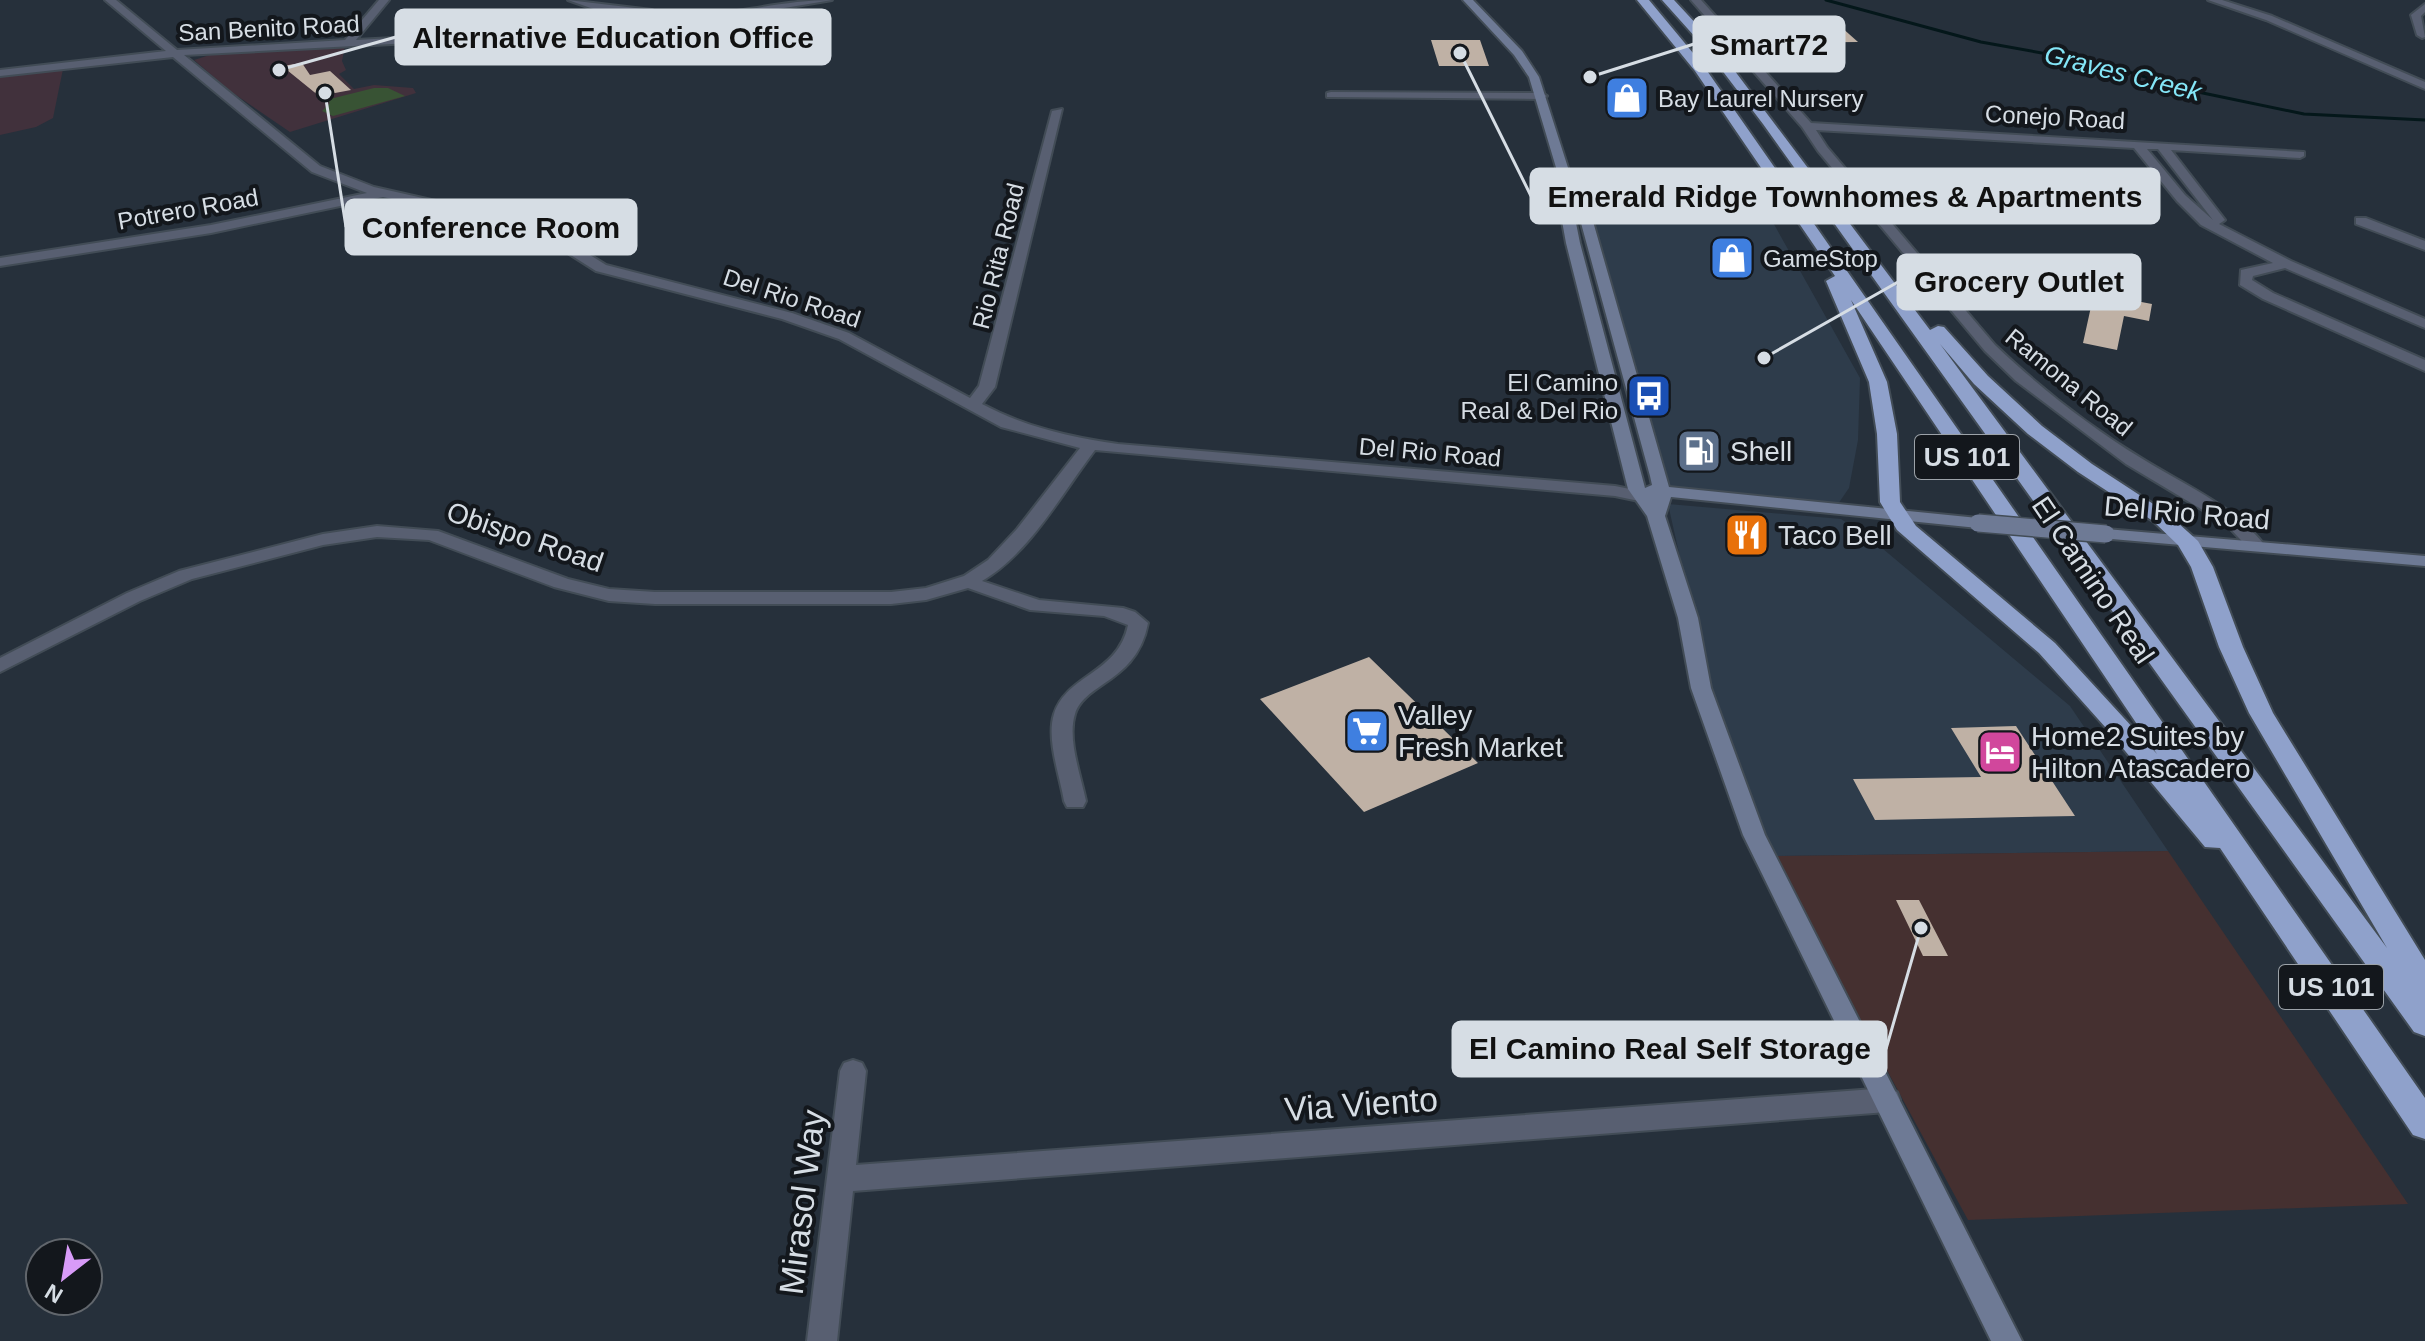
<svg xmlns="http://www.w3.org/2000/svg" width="2425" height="1341" font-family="Arial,sans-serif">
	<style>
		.built { fill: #2e3c4b }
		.industrial { fill: #453030 }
		.education { fill: #41313c }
		.green { fill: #385334 }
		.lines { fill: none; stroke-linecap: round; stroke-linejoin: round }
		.stream { stroke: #04171a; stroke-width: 3 }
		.building { fill: #bfb1a5 }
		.street-casing { stroke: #424c56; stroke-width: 4 }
		.secondary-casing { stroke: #424c56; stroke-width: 4 }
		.highway-casing { stroke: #424c56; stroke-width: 4 }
		.street { fill: #585f71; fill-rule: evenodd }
		.secondary { fill: #6e7a95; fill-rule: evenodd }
		.highway { fill: #8fa1cb; fill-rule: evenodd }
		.secondary-bridge-casing { stroke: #424c56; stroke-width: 20; stroke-linecap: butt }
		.secondary-bridge { stroke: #6e7a95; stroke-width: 17 }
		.labels { text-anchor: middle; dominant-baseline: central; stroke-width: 8; stroke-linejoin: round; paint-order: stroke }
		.far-street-label { font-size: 24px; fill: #d6dde4; stroke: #13171c }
		.far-poi-label { font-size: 24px; fill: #d6dde4; stroke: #13171c; text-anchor: start }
		.far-water-label { font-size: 26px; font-style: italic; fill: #84e6f7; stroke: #13171c }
		.shield { fill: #13171c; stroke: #9ca2a8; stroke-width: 2 }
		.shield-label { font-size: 26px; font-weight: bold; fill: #d6dde4 }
		.poi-label { font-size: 28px; fill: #d6dde4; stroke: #13171c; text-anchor: start }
		.street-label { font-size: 28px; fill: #d6dde4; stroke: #13171c }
		.near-street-label { font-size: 34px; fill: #d6dde4; stroke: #13171c }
		.leader { fill: none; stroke: #d6dde4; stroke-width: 3 }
		.callout-dot { fill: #d6dde4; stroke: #13171c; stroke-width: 3 }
		.callout { fill: #d6dde4; stroke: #d6dde4; stroke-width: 3 }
		.callout-label { font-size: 30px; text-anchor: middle; font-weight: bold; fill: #111 }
	</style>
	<rect width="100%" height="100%" fill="#26303b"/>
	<path class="built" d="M1580 195 1761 201 1860 378 1858 440 1849 488 1838 504 1665 488Z
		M1668 504 1841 519 1870 538 2070 706 2168 851 1771 856 1716 718Z"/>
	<path class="industrial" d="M2168 851 2408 1204 1968 1220 1771 856Z"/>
	<path class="education" d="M345 46 342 61 346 70 339 74 354 89 374 85 413 88 416 93 290 132 230 91 194 60 216 53Z
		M63 69 53 118 36 127 0 135V76Z"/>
	<path class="green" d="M374 88H388L405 96 333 116 322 111 330 103 326 100Z"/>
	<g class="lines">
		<path class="stream" d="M1826 0 1981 42 2097 63 2198 92 2304 114 2425 120"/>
	</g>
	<path class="building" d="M1840 26 1858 42 1764 43 1749 27Z
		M1431 40H1480L1489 66H1439Z
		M302 63 310 75 330 71 351 90 319 96 282 66Z
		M2094 293 2152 304 2149 321 2124 316 2117 350 2083 343Z
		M1369 657 1478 763 1364 812 1260 699Z
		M2016 726 2075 816 1875 820 1853 779 1981 777 1951 728Z
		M1896 900H1919L1948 956H1923Z"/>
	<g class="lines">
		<g class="street-casing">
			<path id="street" d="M105 0H116L177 50 345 40 379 0H389L356 40C468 34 580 28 692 17 739 13 785 0 832 0L695 23 524 37 184 55 320 166 374 187 542 225 606 265 792 313 849 333 970 398 979 386 1052 111 1062 109 995 387 982 404C1025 427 1069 437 1118 444L1615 486 1645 492 1648 496 1639 501 1615 496 1095 450C1062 493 1030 553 982 581L1039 600 1123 608 1135 612 1148 623C1137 682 1085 682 1075 714 1067 739 1081 776 1086 801L1083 807H1067L1064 801C1060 776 1046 739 1054 714 1067 674 1118 674 1128 625L1104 616 1030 610 968 588 926 600 891 604H655L609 601 554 587 429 540 377 537 323 545 192 579 140 601 0 672V658L127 593 179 571 323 534 377 526 438 531 568 579 609 589 655 592H891L926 588 964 576 988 560 1017 529 1080 448 1001 427 839 339 782 319 596 271 533 231 383 197 211 233 0 266V258L211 225 367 193 312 172 173 57 0 76V70L166 51Z
				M568 0 652 10 657 13 652 16 602 12Z
				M1691 0H1701L1811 123 2304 152V156L2300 158 2171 150 2225 220 2219 224 2291 261 2425 319V328L2285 268 2253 276 2252 280 2273 293 2425 360V371L2263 299 2240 285 2241 270 2273 263 2201 225 2177 201 2134 148 1816 130 1827 147 1995 345C2039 387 2090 427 2141 458 2184 485 2235 506 2266 547L2263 551H2251L2226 524 2126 464 2016 381 1985 351 1818 151 1802 127ZM2147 149H2158L2213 220 2185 195Z
				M2208 0H2222L2272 16 2425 82V89L2266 20Z
				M2425 4V12L2421 16 2425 37 2422 38 2417 35 2411 15Z
				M1331 92 1542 93 1547 96 1542 99 1327 97V93Z
				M2356 218H2366L2425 241V250L2356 224Z
				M853 1060 862 1063 866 1071 856 1165 1887 1088 1897 1092 1900 1100 1897 1108 1887 1112 853 1191 837 1341H807L840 1071 844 1063Z"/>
		</g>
		<g class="secondary-casing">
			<path id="secondary" d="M1463 0H1473L1522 51 1539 77 1578 199 1590 211 1669 487 1978 518 1987 523 1978 528 1671 497 1665 516 1698 618 1711 688 1765 835 2022 1341H1991L1743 835 1691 688 1678 618 1647 516 1628 489 1566 243 1560 210 1566 201 1529 77 1514 55ZM1573 208 1578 212 1650 476 1652 485 1645 488 1580 243Z
				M2106 529 2425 556V566L2100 538 2097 534Z"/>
		</g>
		<g class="highway-casing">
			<path id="highway" d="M1637 0H1649L1703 65 2425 1098V1139L2413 1135 2220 848 2205 847 2106 728 2039 653 1897 530 1880 502 1877 434 1869 382 1826 281 1835 276 1695 71ZM1851 300 2157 754 2055 643 1916 526 1900 502 1897 434 1887 382Z
				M1662 0H1674L1713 42 1930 330 1938 326 1944 327 1988 376 2042 426 2092 464 2167 513 2198 541 2213 567 2243 647 2273 713 2425 960V1036L2414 1032 1763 124 1705 48ZM1940 344 1974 384 2028 434 2078 472 2153 521 2178 545 2191 567 2219 647 2249 713 2387 948Z"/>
		</g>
		<use href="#street" class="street"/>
		<use href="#secondary" class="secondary"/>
		<use href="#highway" class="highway"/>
		<g class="secondary-bridge-casing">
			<path id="secondary-bridge" d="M1978 523 2106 534"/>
		</g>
		<use href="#secondary-bridge" class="secondary-bridge"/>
	</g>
	<defs>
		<g id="shop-square" transform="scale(2.3)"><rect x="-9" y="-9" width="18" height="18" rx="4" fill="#3f7fe0" stroke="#13171c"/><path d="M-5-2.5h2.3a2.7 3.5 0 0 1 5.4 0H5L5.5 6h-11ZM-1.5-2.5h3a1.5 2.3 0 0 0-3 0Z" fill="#fff"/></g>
		<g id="bus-square" transform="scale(2.3)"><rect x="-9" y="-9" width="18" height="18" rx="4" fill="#1a4fb4" stroke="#13171c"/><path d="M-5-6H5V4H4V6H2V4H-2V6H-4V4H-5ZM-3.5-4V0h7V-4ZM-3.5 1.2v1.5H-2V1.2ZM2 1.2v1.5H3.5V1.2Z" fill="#fff"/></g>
		<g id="fuel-square" transform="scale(2.3)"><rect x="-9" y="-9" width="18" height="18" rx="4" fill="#5c6f8a" stroke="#13171c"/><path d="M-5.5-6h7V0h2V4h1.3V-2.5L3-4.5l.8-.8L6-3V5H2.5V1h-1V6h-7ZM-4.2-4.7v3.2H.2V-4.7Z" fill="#fff"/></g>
		<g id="restaurant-square" transform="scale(2.3)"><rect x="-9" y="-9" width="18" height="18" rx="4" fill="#e8710a" stroke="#13171c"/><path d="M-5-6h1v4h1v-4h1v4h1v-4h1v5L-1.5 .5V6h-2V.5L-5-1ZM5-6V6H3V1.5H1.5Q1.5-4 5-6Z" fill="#fff"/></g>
		<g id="supermarket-square" transform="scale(2.3)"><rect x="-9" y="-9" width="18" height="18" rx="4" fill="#3f7fe0" stroke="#13171c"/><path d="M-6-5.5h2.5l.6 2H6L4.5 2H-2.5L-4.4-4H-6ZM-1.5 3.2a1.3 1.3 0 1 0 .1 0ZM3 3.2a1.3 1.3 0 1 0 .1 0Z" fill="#fff"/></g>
		<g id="hotel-square" transform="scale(2.3)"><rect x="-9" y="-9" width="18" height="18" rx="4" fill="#d1479c" stroke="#13171c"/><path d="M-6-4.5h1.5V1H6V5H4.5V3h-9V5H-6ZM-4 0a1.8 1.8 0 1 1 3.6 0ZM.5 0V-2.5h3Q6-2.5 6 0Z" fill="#fff"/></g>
	</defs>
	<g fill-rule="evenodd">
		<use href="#shop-square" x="1627" y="98"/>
		<use href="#shop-square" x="1732" y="258"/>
		<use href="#bus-square" x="1649" y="396"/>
		<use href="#fuel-square" x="1699" y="451"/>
		<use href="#restaurant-square" x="1747" y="535"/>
		<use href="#supermarket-square" x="1367" y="731"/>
		<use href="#hotel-square" x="2000" y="752"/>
	</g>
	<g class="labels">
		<g class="far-street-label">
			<text transform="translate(269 28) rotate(-3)">San Benito Road</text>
			<text transform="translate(2055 117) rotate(3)">Conejo Road</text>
			<text transform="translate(188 209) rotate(-10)">Potrero Road</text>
			<text transform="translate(998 256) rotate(-76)">Rio Rita Road</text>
			<text transform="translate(792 298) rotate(18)">Del Rio Road</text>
			<text transform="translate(2069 382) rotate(39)">Ramona Road</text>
			<text transform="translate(1430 452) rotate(5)">Del Rio Road</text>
		</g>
		<g class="far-poi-label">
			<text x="1658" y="98">Bay Laurel Nursery</text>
			<text x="1763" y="258">GameStop</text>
			<text x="1618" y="382" text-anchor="end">El Camino<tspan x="1618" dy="28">Real &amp; Del Rio</tspan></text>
		</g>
		<g class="far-water-label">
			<text transform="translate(2123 73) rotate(14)">Graves Creek</text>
		</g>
		<g class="shield">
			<rect x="1915" y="435" width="104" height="44" rx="6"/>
			<rect x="2279" y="965" width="104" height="44" rx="6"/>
		</g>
		<g class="shield-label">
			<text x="1967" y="457">US 101</text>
			<text x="2331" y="987">US 101</text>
		</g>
		<g class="poi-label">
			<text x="1730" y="451">Shell</text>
			<text x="1778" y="535">Taco Bell</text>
			<text x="1398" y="715">Valley<tspan x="1398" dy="32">Fresh Market</tspan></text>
			<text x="2031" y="736">Home2 Suites by<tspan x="2031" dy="32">Hilton Atascadero</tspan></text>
		</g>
		<g class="street-label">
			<text transform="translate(2187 513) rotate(5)">Del Rio Road</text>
			<text transform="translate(525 537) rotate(19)">Obispo Road</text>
			<text transform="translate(2093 580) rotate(56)">El Camino Real</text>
		</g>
		<g class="near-street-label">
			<text transform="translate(1361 1104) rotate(-4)">Via Viento</text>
			<text transform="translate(802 1202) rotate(-83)">Mirasol Way</text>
		</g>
	</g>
	<path class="leader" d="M279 70L396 37M1590 77L1694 44M1460 53L1531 196M325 93L346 227M1764 358L1898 282M1921 928L1886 1049"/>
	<g class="callout-dot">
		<circle cx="279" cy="70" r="8"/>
		<circle cx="1590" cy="77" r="8"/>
		<circle cx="1460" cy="53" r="8"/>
		<circle cx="325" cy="93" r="8"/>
		<circle cx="1764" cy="358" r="8"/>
		<circle cx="1921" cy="928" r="8"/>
	</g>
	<g class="callout">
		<rect x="396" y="10" width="434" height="54" rx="8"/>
		<rect x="1694" y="17" width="150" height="54" rx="8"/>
		<rect x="1531" y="169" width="628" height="54" rx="8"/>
		<rect x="346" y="200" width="290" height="54" rx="8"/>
		<rect x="1898" y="255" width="242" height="54" rx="8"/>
		<rect x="1453" y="1022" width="433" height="54" rx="8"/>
	</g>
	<g class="callout-label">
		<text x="613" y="48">Alternative Education Office</text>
		<text x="1769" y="55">Smart72</text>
		<text x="1845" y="207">Emerald Ridge Townhomes &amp; Apartments</text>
		<text x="491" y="238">Conference Room</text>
		<text x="2019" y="292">Grocery Outlet</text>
		<text x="1670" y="1059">El Camino Real Self Storage</text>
	</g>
	<g transform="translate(64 1277) rotate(211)"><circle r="38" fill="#13171c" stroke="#61666c" stroke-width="2"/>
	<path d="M0-6L14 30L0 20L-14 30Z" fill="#d89bf8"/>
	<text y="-12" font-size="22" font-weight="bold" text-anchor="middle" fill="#d6dde4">N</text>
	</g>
</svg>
